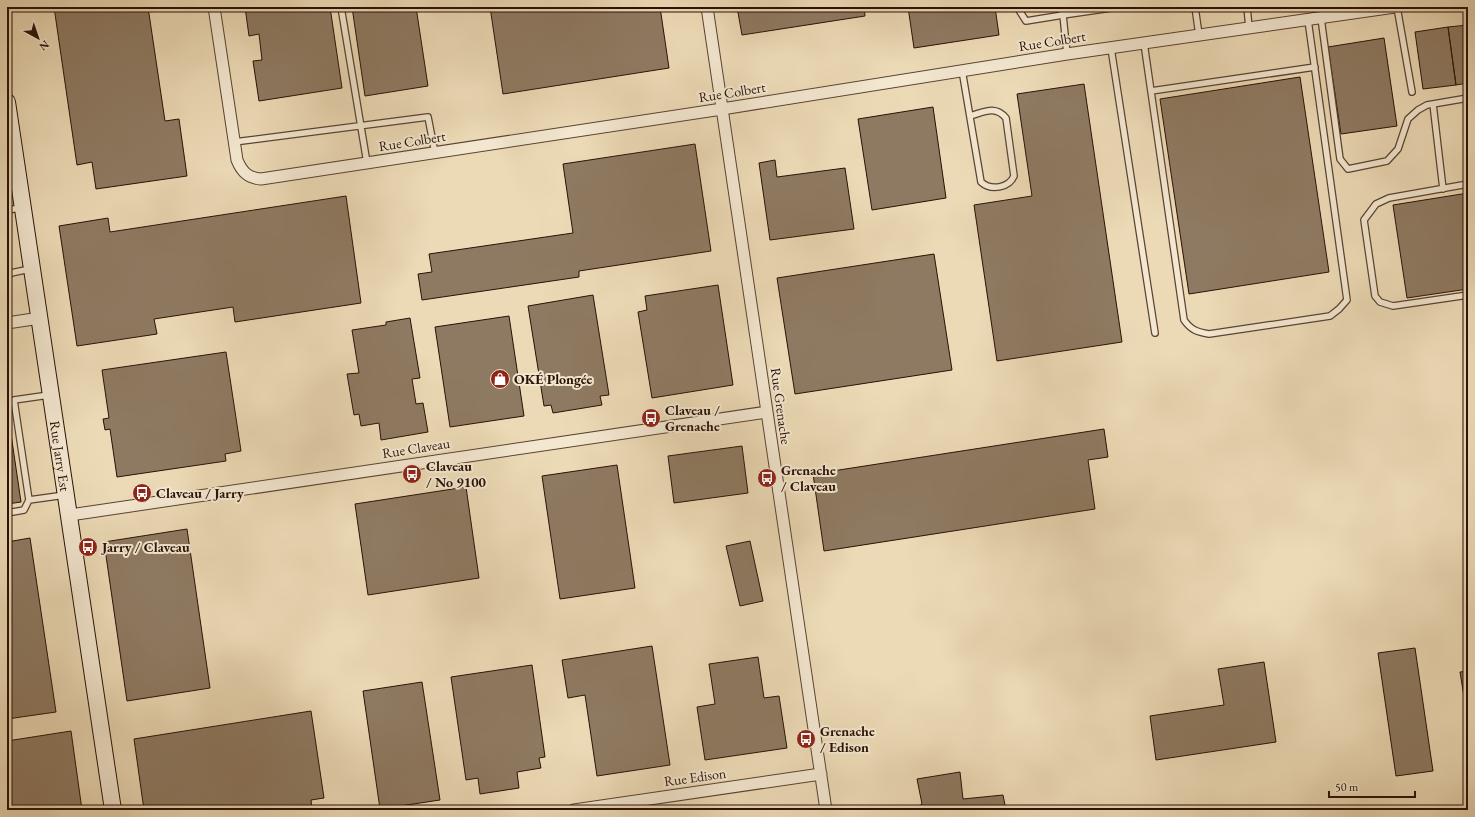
<svg xmlns="http://www.w3.org/2000/svg" width="1475" height="817" font-family="'EB Garamond',serif">
	<style>
		.building { fill: #8e7a62; stroke: #291106 }
		.lines { fill: none; stroke-linecap: round; stroke-linejoin: round }
		.lane-casing { stroke: #5a4332; stroke-width: 8 }
		.street-casing { stroke: #5a4332; stroke-width: 13 }
		.secondary-casing { stroke: #291106; stroke-width: 18 }
		.lane { stroke: #f3e7d0; stroke-width: 5.5 }
		.street { stroke: #f3e7d0; stroke-width: 11 }
		.secondary { stroke: #f3e7d0; stroke-width: 16 }
		.labels { text-anchor: middle; dominant-baseline: central; stroke-width: 4; stroke-linejoin: round; paint-order: stroke }
		.street-label { font-size: 14px; fill: #291106; stroke: #f3e7d0 }
		.poi-label { font-size: 14px; font-weight: bold; fill: #291106; stroke: #f3e7d0; text-anchor: start }
	</style>
	<rect width="100%" height="100%" fill="#ecdab6"/>
	<filter id="stains"><feTurbulence type="fractalNoise" baseFrequency=".005" numOctaves="4"/><feColorMatrix values="0 0 0 0 .2 0 0 0 0 .09 0 0 0 0 .02 0 0 0 .5 -.17"/></filter>
	<radialGradient id="worn" r=".72"><stop offset=".6" stop-color="#630" stop-opacity="0"/><stop offset="1" stop-color="#630" stop-opacity=".3"/></radialGradient>
	<path class="building" d="M54 7H148L165 121 179 119 187 176 96 189 92 162 77 165Z
		M245 7H330L342 88 259 101 253 61 262 60 259 34 249 36Z
		M352 7H416L428 86 365 96Z
		M490 7H660L669 68 503 94Z
		M737 7H864L865 16 742 35Z
		M908 7H995L999 35 914 48Z
		M1468 25V83L1456 85 1448 27Z
		M1448 27 1456 85 1423 89 1415 32Z
		M1384 38 1397 126 1341 134 1328 47Z
		M1300 77 1329 272 1189 294 1160 99Z
		M1084 84 1122 342 997 361 974 205 1032 196 1017 94Z
		M933 107 946 198 872 210 858 119Z
		M695 144 711 251 579 271V277L422 300 418 274 432 272 429 254 573 233 563 164Z
		M775 160 777 177 845 168 854 229 770 240 759 163Z
		M1468 193V289L1407 298 1393 205Z
		M346 196 361 303 235 322 233 307 154 319 157 334 77 346 59 226 108 218 110 232Z
		M934 254 952 370 795 394 777 278Z
		M718 285 733 385 652 398 638 312 647 310 645 296Z
		M593 295 609 395 600 396 602 405 553 413 551 405 544 406 528 306Z
		M509 316 524 416 450 427 435 327Z
		M410 318 420 378 412 379 416 404 423 403 428 432 381 440 379 423 361 426 359 414 354 415 347 374 359 373 352 330 386 325V322Z
		M226 352 241 451 225 454 226 461 117 477 110 429 105 430 103 419 109 418 102 370Z
		M7 407 21 502 7 504Z
		M1104 429 1108 457 1088 460 1095 509 824 551 813 474Z
		M742 446 748 493 674 503 668 456Z
		M617 465 635 588 560 599 542 476Z
		M466 487 479 578 368 595 355 504Z
		M187 529 210 688 127 701 104 542Z
		M30 538 56 712 7 719V542Z
		M750 541 763 601 740 606 726 546Z
		M652 646 670 765 597 776 585 695 568 698 562 660Z
		M1415 648 1433 771 1396 776 1378 653Z
		M758 657 764 698 779 696 787 748 705 760 697 707 715 704 709 664Z
		M1264 662 1276 742 1156 760 1150 716 1224 705 1218 669Z
		M532 665 545 757 539 758 541 768 517 772 519 788 480 794 478 778 466 780 451 677Z
		M1468 671V722L1460 672Z
		M422 682 440 800 380 809 363 691Z
		M311 711 324 798 311 800 312 810H144L134 739Z
		M71 731 82 810H7V741Z
		M960 772 963 799 1003 795 1006 810H913L922 804 917 779Z"/>
	<g class="lines">
		<g class="lane-casing">
			<path id="lane" d="M341 7 367 163
				M1017 7 1026 21 1063 15 1061 7
				M1195 7 1199 35
				M1247 7 1249 28
				M1397 7 1412 92
				M1321 18 1340 159 1348 169 1387 161 1398 149 1408 119 1418 110 1427 105 1468 98
				M1144 43 1184 320C1191 330 1197 332 1209 334L1330 316 1339 309 1347 300 1308 20
				M1111 48 1155 333
				M1067 54 1063 15 1118 7
				M962 70 981 182C991 191 1009 188 1014 176L1006 118C995 105 984 112 970 116
				M1151 91 1315 67
				M1433 104 1443 189
				M234 142 428 117 435 153
				M1468 184 1389 198 1376 204 1364 220 1375 296 1380 302 1393 306 1468 295
				M7 210 21 208
				M7 278 11 273 30 269
				M49 395 14 400 29 500 65 495
				M7 513 24 510 29 500"/>
		</g>
		<g class="street-casing">
			<path id="street" d="M214 7 237 160C242 172 248 178 261 179L722 109 1067 54 1395 7
				M707 7 826 810
				M7 323 40 318
				M70 515 767 412
				M574 810 821 774"/>
		</g>
		<g class="secondary-casing">
			<g id="secondary">
				<path id="s1" d="M7 102 113 810"/>
			</g>
		</g>
		<use href="#lane" class="lane"/>
		<use href="#street" class="street"/>
		<use href="#secondary" class="secondary"/>
	</g>
	<defs>
		<g id="shop-disc" transform="scale(1)"><circle r="9.5" fill="#8f2418" stroke="#f3e7d0"/><path d="M-5-2.5h2.3a2.7 3.5 0 0 1 5.4 0H5L5.5 6h-11ZM-1.5-2.5h3a1.5 2.3 0 0 0-3 0Z" fill="#fff"/></g>
		<g id="bus-disc" transform="scale(1)"><circle r="9.5" fill="#8f2418" stroke="#f3e7d0"/><path d="M-5-6H5V4H4V6H2V4H-2V6H-4V4H-5ZM-3.5-4V0h7V-4ZM-3.5 1.2v1.5H-2V1.2ZM2 1.2v1.5H3.5V1.2Z" fill="#fff"/></g>
	</defs>
	<g fill-rule="evenodd">
		<use href="#shop-disc" x="500" y="379"/>
		<use href="#bus-disc" x="651" y="418"/>
		<use href="#bus-disc" x="412" y="474"/>
		<use href="#bus-disc" x="767" y="478"/>
		<use href="#bus-disc" x="142" y="493"/>
		<use href="#bus-disc" x="88" y="547"/>
		<use href="#bus-disc" x="806" y="739"/>
	</g>
	<g class="labels">
		<g class="street-label">
			<text transform="translate(1052 41) rotate(-9)">Rue Colbert</text>
			<text transform="translate(732 92) rotate(-9)">Rue Colbert</text>
			<text transform="translate(412 141) rotate(-9)">Rue Colbert</text>
			<text transform="translate(781 406) rotate(82)">Rue Grenache</text>
			<text transform="translate(416 448) rotate(-9)">Rue Claveau</text>
			<text stroke="none"><textPath href="#s1" startOffset="358">Rue Jarry Est</textPath></text>
			<text transform="translate(695 777) rotate(-8)">Rue Edison</text>
		</g>
		<g class="poi-label">
			<text x="514" y="379">OKÉ Plongée</text>
			<text x="665" y="410">Claveau /<tspan x="665" dy="16">Grenache</tspan></text>
			<text x="426" y="466">Claveau<tspan x="426" dy="16">/ No 9100</tspan></text>
			<text x="781" y="470">Grenache<tspan x="781" dy="16">/ Claveau</tspan></text>
			<text x="156" y="493">Claveau / Jarry</text>
			<text x="102" y="547">Jarry / Claveau</text>
			<text x="820" y="731">Grenache<tspan x="820" dy="16">/ Edison</tspan></text>
		</g>
	</g>
	<rect width="1475" height="817" fill="none" stroke="#ecdab6" stroke-width="24"/>
	<rect x="8" y="8" width="1459" height="801" fill="none" stroke="#291106" stroke-width="2"/>
	<rect x="12" y="12" width="1451" height="793" fill="none" stroke="#291106"/>
	<g transform="translate(38 38) rotate(140)" stroke="#f3e7d0" stroke-width="3" paint-order="stroke">
	<path d="M0-3L7 15L0 10L-7 15Z" fill="#291106"/>
	<text y="-6" font-size="11" font-weight="bold" text-anchor="middle" fill="#291106">N</text>
	</g>
	<path d="M1329 791v6h86v-6" fill="none" stroke="#291106" stroke-width="2"/>
	<text x="1335" y="791" font-size="12" fill="#291106" stroke="#f3e7d0" stroke-width="3" paint-order="stroke">50 m</text>
	<rect width="100%" height="100%" filter="url(#stains)"/>
	<rect width="100%" height="100%" fill="url(#worn)"/>
</svg>
